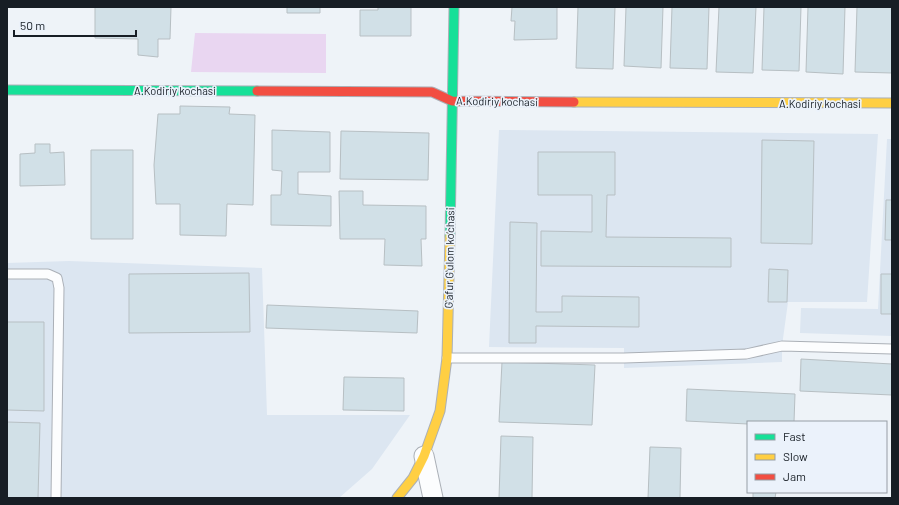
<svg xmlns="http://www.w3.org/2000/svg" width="899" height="505" font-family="Barlow,sans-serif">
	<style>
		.built { fill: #dce6f1 }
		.green { fill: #e9d6f1 }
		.building { fill: #d1e0e7; stroke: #b7bfc3 }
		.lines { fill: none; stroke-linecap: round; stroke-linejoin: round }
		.lane-casing { stroke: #abb0b7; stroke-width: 11 }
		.street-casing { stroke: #abb0b7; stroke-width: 21 }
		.fast-casing { stroke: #abb0b7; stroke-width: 11 }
		.slow-casing { stroke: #abb0b7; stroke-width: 11 }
		.jam-casing { stroke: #abb0b7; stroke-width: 11 }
		.lane { stroke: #fcfdfe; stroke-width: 9 }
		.street { stroke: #fcfdfe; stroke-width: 19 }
		.fast { stroke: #16e098; stroke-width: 9 }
		.slow { stroke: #ffcf43; stroke-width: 9 }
		.jam { stroke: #f24e42; stroke-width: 9 }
		.labels { text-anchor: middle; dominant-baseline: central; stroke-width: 3.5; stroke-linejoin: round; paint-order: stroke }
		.street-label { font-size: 11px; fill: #171e25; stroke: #ebf2fb }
	</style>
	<rect width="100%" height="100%" fill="#eef3f8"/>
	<path class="built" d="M499 130 878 134 867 302H788L782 346V362L624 368V348L489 347Z
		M887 139H892V336L800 333 801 308 878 309Z
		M69 261 262 268 267 415H410L372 469 339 498H7V263Z"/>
	<path class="green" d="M195 33 326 34V73L191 72Z"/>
	<path class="building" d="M95 7H171L170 39H158V57L138 55V39L95 38Z
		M287 7H320V13H287Z
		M378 7H411V36H360V10H378Z
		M512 7H557V39L514 40 515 21H511Z
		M578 7H615L613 69 576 68Z
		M626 7H663L661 68 624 66Z
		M672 7H709L707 69 670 68Z
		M719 7H756L753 73 716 72Z
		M764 7H801L799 71 762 70Z
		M808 7H845L843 74 806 72Z
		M857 7H892V73L855 72Z
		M180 106 230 107 229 114 255 115 253 205 227 204 226 236 180 235V204H156L154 165 158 114H180Z
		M272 130 330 132V172H298V194L331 196V226L271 225V195H281L282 171 272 170Z
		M341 131 429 133 428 180 340 179Z
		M762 140 814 141 812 244 761 243Z
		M35 144H50V153L64 152 65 185 20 186V154L35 153Z
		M91 150H133V239H91Z
		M538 152H615V195H607L606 237 731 238V267L541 266V231L592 232V195H538Z
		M339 191H363V205L426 206V239H421L422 266 384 265 385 239H340Z
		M886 200H892V240H885Z
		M510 222 537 223 536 312H562V296L639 297V327L536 326V343H509Z
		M769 269 788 270 787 302H768Z
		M249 273 250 332 129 333V274Z
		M881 274H892V314H881Z
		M267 305 418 311 417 333 266 328Z
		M7 322H44V411L7 410Z
		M801 359 892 364V395L800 391Z
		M502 362 595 365 592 425 499 422Z
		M344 377 404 378V411L343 410Z
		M687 389 795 394 794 422H748V424L686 421Z
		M7 422 40 423 38 498H7Z
		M501 436 533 437 532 498H499Z
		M650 447 681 448 680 498H648Z
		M753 492H776L775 498H753Z"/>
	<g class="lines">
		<g class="lane-casing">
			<path id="lane" d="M7 274H48L57 278 59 288 56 498
				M447 358H624L746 354 782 346 892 349"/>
		</g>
		<g class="street-casing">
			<path id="street" d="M424 456 433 498"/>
		</g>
		<g class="fast-casing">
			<path id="fast" d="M7 90 257 91
				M450 236 454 7"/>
		</g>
		<g class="slow-casing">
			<path id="slow" d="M574 102 892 103
				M397 498 413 478 424 456 440 411 447 358 450 236"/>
		</g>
		<g class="jam-casing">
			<path id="jam" d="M257 91 432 92 452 101 574 102"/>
		</g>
		<use href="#lane" class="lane"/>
		<use href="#street" class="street"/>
		<use href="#fast" class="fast"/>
		<use href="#slow" class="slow"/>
		<use href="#jam" class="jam"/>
	</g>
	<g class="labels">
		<g class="street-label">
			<text x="175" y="90">A.Kodiriy kochasi</text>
			<text transform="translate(497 101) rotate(1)">A.Kodiriy kochasi</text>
			<text x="820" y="103">A.Kodiriy kochasi</text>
			<text transform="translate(449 258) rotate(-89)">Gʻafur Gʻulom ko’chasi</text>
		</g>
	</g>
	<rect width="899" height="505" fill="none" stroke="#171e25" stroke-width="16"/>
	<rect x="747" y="421" width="140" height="72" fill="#ebf2fb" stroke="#969da5"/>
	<rect x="755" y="434" width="20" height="6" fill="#16e098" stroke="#969da5"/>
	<text x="783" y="441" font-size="12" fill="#171e25">Fast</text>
	<rect x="755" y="454" width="20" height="6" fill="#ffcf43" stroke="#969da5"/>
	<text x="783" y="461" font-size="12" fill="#171e25">Slow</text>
	<rect x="755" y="474" width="20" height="6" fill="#f24e42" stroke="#969da5"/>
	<text x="783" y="481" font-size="12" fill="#171e25">Jam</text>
	<path d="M14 30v6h122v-6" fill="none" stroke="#171e25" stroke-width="2"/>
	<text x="20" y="30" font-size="12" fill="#171e25" stroke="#ebf2fb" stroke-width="3" paint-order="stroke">50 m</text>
</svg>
